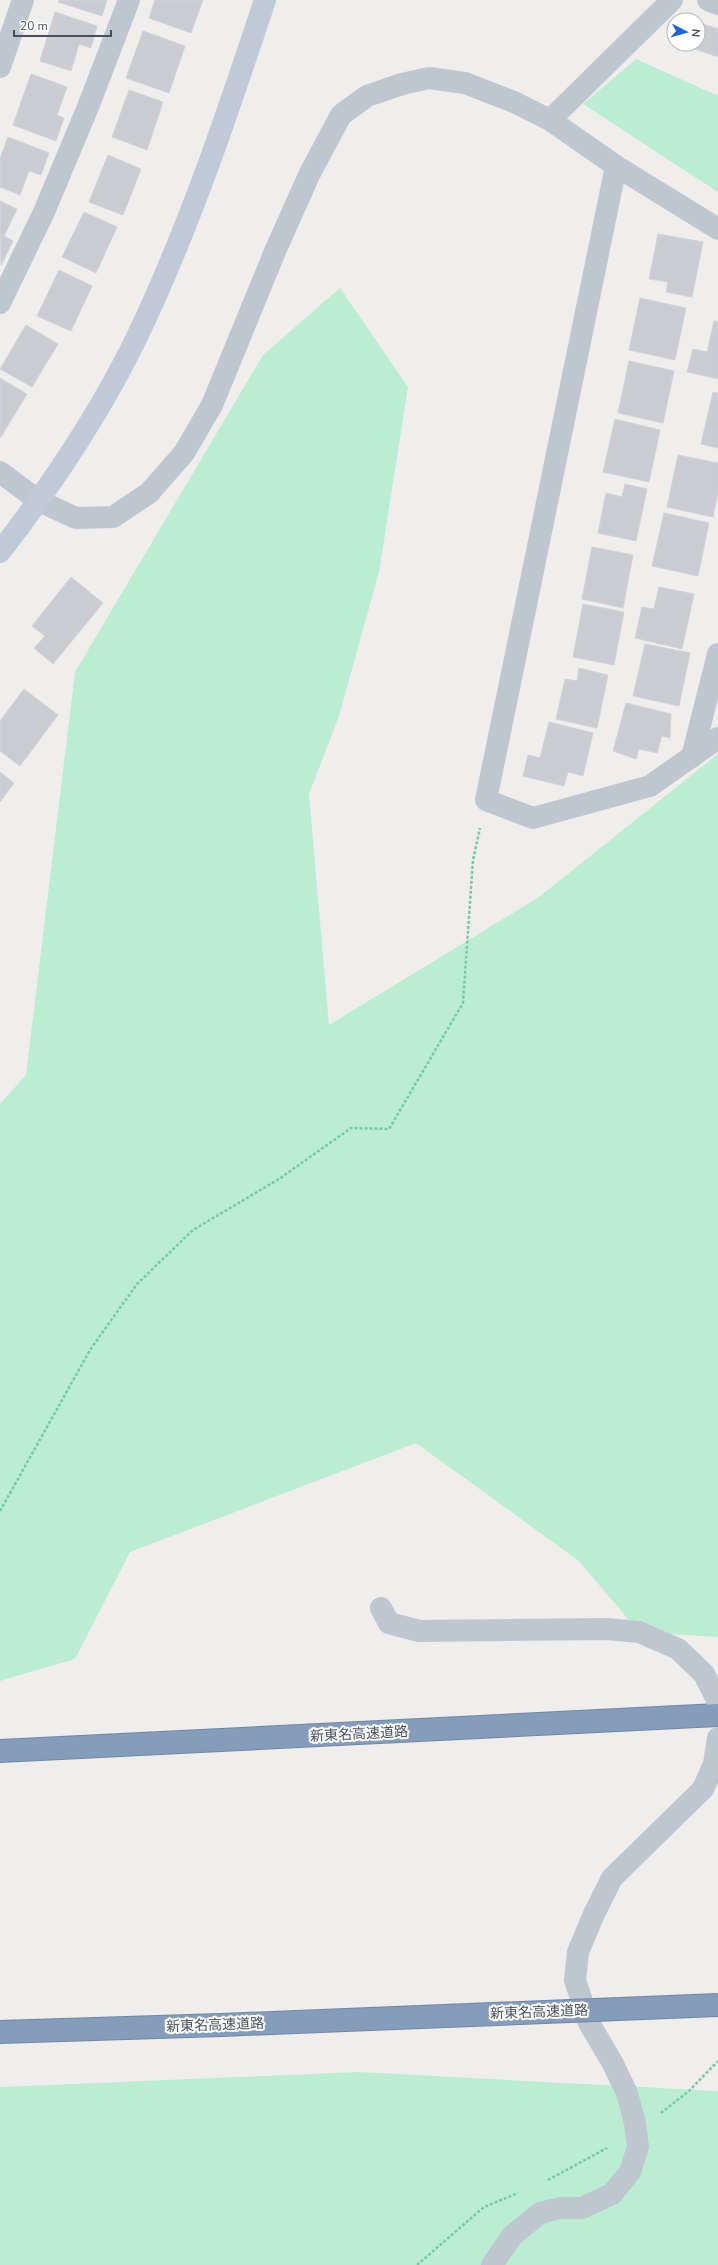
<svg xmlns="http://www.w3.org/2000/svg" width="718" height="2265" font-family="'Nunito Sans','Noto Sans JP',sans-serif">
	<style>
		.green { fill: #bcedd2 }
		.building { fill: #caccd2; stroke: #d1d3d9 }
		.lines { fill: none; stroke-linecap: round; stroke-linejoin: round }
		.highway-casing { stroke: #7287a6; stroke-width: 24 }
		.path { stroke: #76c9a5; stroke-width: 2.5; stroke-dasharray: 3 2; stroke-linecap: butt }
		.street { stroke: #bec7cf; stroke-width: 22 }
		.secondary { stroke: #c0c9d6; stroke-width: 22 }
		.highway { stroke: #869cbb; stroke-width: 22 }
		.highway-bridge-casing { stroke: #7287a6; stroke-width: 24; stroke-linecap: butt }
		.highway-bridge { stroke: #869cbb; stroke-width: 22 }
		.labels { text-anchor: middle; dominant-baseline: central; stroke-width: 4; stroke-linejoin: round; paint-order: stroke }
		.street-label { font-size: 14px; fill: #464f5a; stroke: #fff }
	</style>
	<rect width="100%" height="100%" fill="#f0eded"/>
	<path class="green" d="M636 59 718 96V192L583 104Z
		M340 288 408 387 379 572 339 716 309 794 329 1025 539 897 718 754V1637L639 1632 579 1561 416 1443 130 1552 75 1659 0 1681V1104L26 1075 75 672 263 355Z
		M359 2072 718 2091V2265H0V2087Z"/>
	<path class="building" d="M59 0H107L102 16 58 2Z
		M155 0H203L191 33 149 18Z
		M55 12 97 26 91 48 79 44 71 71 40 61Z
		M700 23 718 29V57L692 48 694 44H698Z
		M143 31 185 46 169 93 126 78Z
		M31 74 67 87 57 115 64 118 56 141 13 125Z
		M129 90 163 102 147 150 112 137Z
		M8 137 49 153 41 175 29 171 20 195 0 187V159Z
		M108 155 141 169 123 215 89 202Z
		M0 201 17 209 4 236 13 241 1 265Z
		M84 212 117 227 96 273 62 257Z
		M658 234 703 242 692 297 666 292 668 282 649 279Z
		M59 270 92 286 71 331 37 316Z
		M640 298 686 308 675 360 629 350Z
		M714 321 718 322V379L687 372 693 349 707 352Z
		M26 325 58 344 32 387 0 369Z
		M629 361 674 371 663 423 618 413Z
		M0 378 27 394 1 437 0 436Z
		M713 392 718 393V448L701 444Z
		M615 419 660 430 649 482 603 472Z
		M678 455 718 463V492L713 517 667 507Z
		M625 484 647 489 636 541 598 533 606 493 622 497Z
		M664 513 709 523 698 576 652 566Z
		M592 547 633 555 623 608 582 599Z
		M71 577 103 603 53 664 34 648 45 636 32 626Z
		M659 587 694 594 682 649 635 638 642 607 654 609Z
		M583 604 624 612 614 665 573 657Z
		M645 644 690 653 679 706 633 696Z
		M579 668 608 675 597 728 556 719 565 679 577 681Z
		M24 689 58 715 20 766 0 751V721Z
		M626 703 671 714 670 738 662 736 657 753 639 749 636 759 613 751Z
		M549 722 593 733 583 776 568 772 564 786 523 776 528 755 540 758Z
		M0 772 14 783 0 802Z"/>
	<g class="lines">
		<g class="highway-casing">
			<path id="highway" d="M0 1751 718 1715
				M0 2032 221 2025"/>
		</g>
		<path class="path" d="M0 1511 90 1350 137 1284 193 1230 279 1179 351 1128 389 1129 463 1003 473 860 480 828
			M661 2113 689 2091 718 2061
			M548 2180 607 2148
			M417 2265 484 2207 518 2193"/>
		<path class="street" d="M708 0 718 4
			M0 67 23 0
			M550 120 672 0
			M616 166 486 800 533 818 650 786 718 738
			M0 303 44 212 88 107 129 0
			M0 472 39 501 76 518 113 517 149 493 184 453 212 405 276 249 310 173 341 115 367 96 402 84 429 78 465 83 514 102 550 120 616 166 718 229
			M692 757 718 654
			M381 1608 389 1623 419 1631 607 1629 639 1632 678 1649 704 1674 717 1700 718 1714
			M492 2265 512 2236 540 2213 560 2208H582L612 2194 630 2172 638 2147 635 2123 627 2093 612 2062 589 2023 575 1980 578 1952 594 1914 612 1878 703 1789 714 1764 718 1738"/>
		<path class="secondary" d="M0 552C51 486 98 416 135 341 188 231 227 115 265 0"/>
		<use href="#highway" class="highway"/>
		<g class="highway-bridge-casing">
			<path id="highway-bridge" d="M221 2025 718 2005"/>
		</g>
		<use href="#highway-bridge" class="highway-bridge"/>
	</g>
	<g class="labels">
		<g class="street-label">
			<text transform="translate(359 1734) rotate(-3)">新東名高速道路</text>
			<text transform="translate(539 2012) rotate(-2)">新東名高速道路</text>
			<text transform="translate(215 2025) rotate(-2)">新東名高速道路</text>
		</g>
	</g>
	<g transform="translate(686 32) rotate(96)"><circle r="19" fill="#ffffff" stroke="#b5b9bd"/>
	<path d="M0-3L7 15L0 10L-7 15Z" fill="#1f64d8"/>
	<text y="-6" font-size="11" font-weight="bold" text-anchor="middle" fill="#464f5a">N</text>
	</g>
	<path d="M14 30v6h97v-6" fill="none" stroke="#464f5a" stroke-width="2"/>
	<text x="20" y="30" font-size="12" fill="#464f5a" stroke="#ffffff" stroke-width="3" paint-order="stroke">20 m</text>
</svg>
